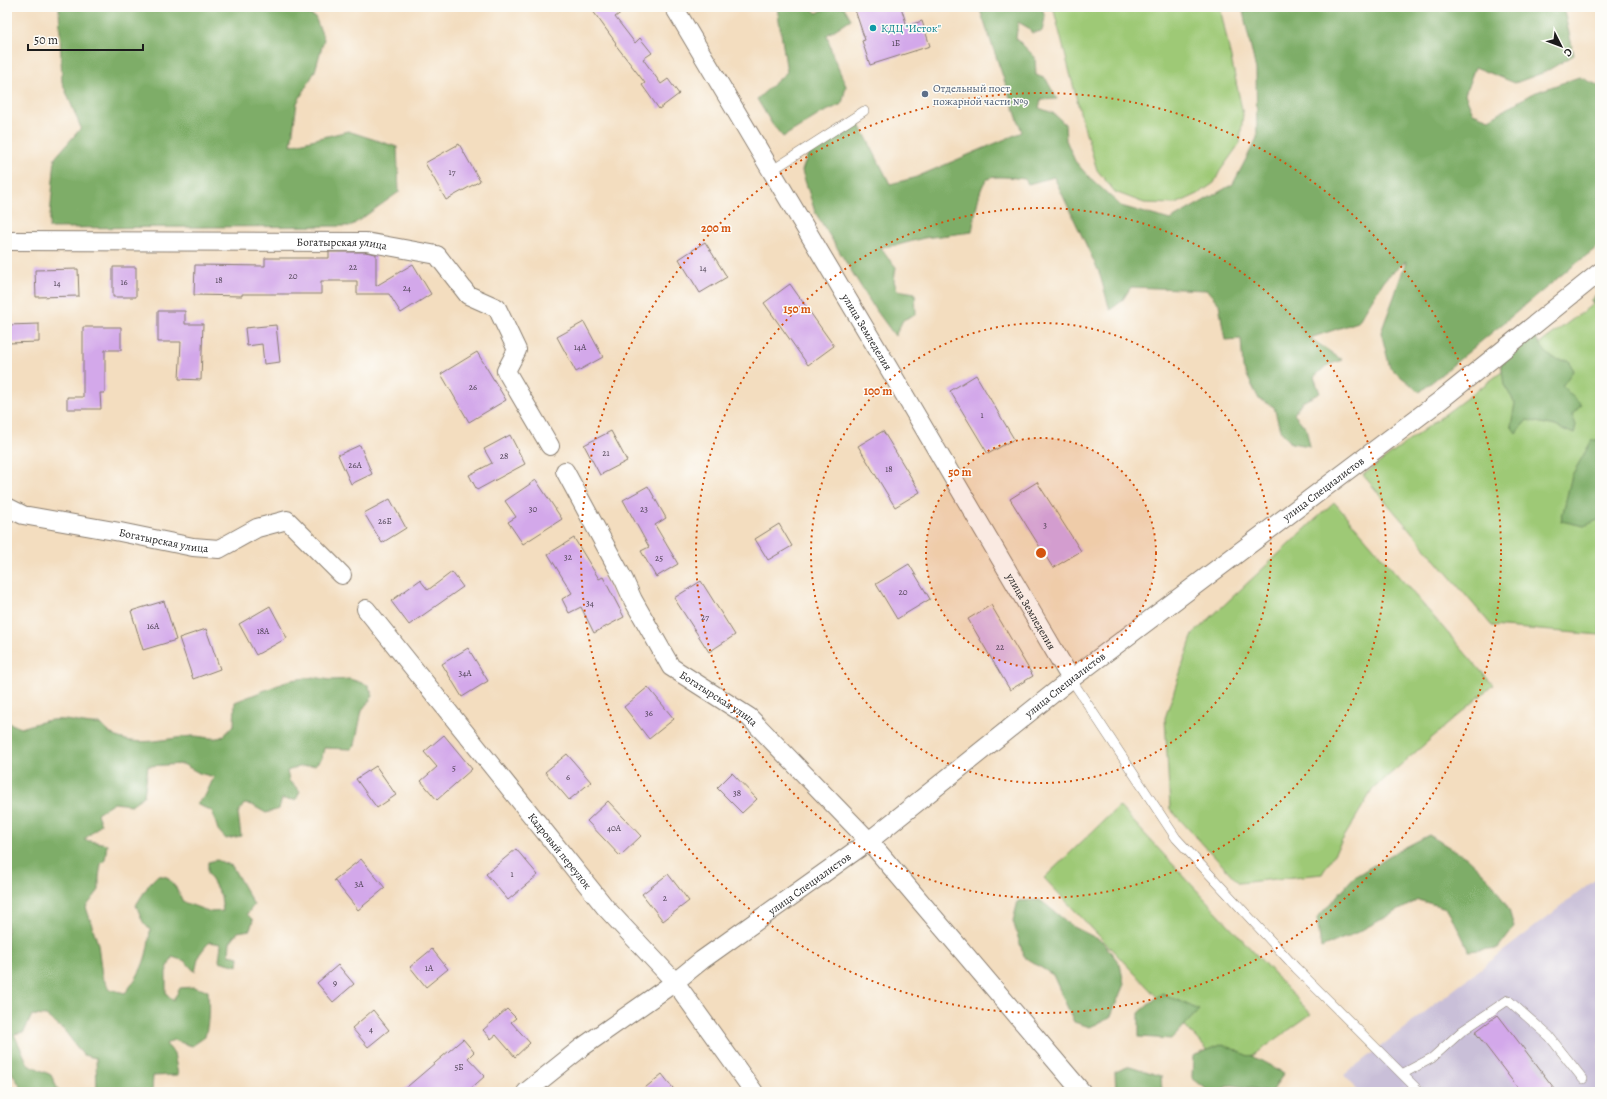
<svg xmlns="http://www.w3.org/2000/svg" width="1607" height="1099" font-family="Alegreya,serif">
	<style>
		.industrial { fill: #c9bfd8 }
		.green { fill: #9ec976; stroke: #5d7249 }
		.forest { fill: #7ead67; stroke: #4d6442 }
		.building { fill: #d3a8ea }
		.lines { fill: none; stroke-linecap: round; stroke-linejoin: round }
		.service-casing { stroke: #887c6e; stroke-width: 10 }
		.minor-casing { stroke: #887c6e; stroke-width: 20 }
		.service { stroke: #fff; stroke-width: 9 }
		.minor { stroke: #fff; stroke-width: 18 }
		.ring { fill: none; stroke: #d4530e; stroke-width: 2; stroke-dasharray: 2 4 }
		.culture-dot { fill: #0f9aa8; stroke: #fdfcf7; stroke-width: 1.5 }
		.service-dot { fill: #5c6f8a; stroke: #fdfcf7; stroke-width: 1.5 }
		.labels { text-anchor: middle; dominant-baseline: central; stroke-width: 3; stroke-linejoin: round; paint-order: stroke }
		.number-label { font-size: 9px; fill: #4a3f50 }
		.culture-label { font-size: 11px; fill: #0d838f; stroke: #fdfcf7; text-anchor: start }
		.service-label { font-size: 11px; fill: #4e5e75; stroke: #fdfcf7; text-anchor: start }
		.street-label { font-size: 11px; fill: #1c1c1c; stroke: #fdfcf7 }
		.centre { fill: #d4530e; stroke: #fdfcf7; stroke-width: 2 }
		.ring-label { font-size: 12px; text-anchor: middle; font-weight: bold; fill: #d4530e; stroke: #fdfcf7; stroke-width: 3; stroke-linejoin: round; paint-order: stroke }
	</style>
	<rect width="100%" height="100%" fill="#fdfcf7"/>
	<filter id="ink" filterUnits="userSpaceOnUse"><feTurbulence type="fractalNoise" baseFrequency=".025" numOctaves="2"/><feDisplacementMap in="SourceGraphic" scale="8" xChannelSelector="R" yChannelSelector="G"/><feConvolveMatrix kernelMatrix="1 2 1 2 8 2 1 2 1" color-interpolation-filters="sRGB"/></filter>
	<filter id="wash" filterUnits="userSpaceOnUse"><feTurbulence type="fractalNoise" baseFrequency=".012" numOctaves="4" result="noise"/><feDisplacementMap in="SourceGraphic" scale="16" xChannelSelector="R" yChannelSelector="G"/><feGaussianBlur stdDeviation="0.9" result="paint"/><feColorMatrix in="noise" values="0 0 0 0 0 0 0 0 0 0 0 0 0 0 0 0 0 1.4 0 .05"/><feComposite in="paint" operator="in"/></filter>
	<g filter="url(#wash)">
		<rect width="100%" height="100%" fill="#f3ddbf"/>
		<path class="industrial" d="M1600 876V1092H1359L1344 1075Z"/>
		<path class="green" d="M1053 7H1220L1243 114 1240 143 1220 171 1214 183 1198 194 1176 204 1144 203 1115 192 1097 170 1081 116Z
			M1600 299V635L1492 626 1363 475Z
			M1334 502 1493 685 1373 789 1322 874 1239 883 1170 809 1165 718 1193 634Z
			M1119 806 1311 1014 1229 1073 1044 878Z"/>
		<path class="forest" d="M59 7H291L315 17 324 39 315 71 297 103 291 145 348 131 397 147 399 192 351 226 49 228 55 158 81 128 62 82Z
			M777 7H809L817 13 828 7H844L851 19 827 35 833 56 846 86 842 104 822 113 783 137 772 124 757 99 787 72Z
			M979 7H1042L1045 18 1042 31 1032 33 1027 27 1018 22 1016 38 1035 57 1036 75 1046 79 1057 99 1041 100 1039 108 1053 113 1065 124 1066 140 1075 161 1087 175 1121 206 1170 220 1233 184 1257 138 1256 70 1242 7H1563L1574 55 1545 72 1515 83 1475 67 1465 94 1473 113 1489 119 1531 94 1579 77 1600 86V245L1564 273 1420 392 1390 368 1381 332 1394 297 1406 261 1385 279 1358 322 1310 338 1342 360 1326 366 1314 377 1320 393 1302 402 1294 414 1306 428 1310 446 1291 443 1280 430 1274 407 1259 399 1243 368 1241 339 1225 340 1219 304 1207 290 1131 287 1122 301 1110 310 1099 272 1054 177 1028 184 1025 179C1015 178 995 175 988 179 979 183 974 221 972 232L924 238 898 245 881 247 887 257 896 267 894 281 897 290 915 293 916 314 903 320 895 336 873 306 815 212 802 171 808 154 834 135 858 121 890 184 914 178 1022 132Z
			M1600 290V306L1590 301Z
			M1535 337C1545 351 1549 362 1569 360L1573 371 1562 386 1581 405 1572 415 1576 425 1574 434 1555 426 1527 420 1516 433 1511 426 1515 403 1504 385 1501 363Z
			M1592 440H1600V519L1584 526 1561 521 1572 475Z
			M314 677 330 680 350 679 368 685 373 696 362 710 355 745 351 749 324 748 322 758 315 765 299 767 287 771 289 781 300 791 296 800 282 799 279 809 266 813 252 805 244 804 238 813 241 836 226 839 218 830 212 811 196 804 205 796 214 777 199 773 183 764 148 766 144 796 131 805 114 803 97 814 101 824 84 840 107 844 105 860 101 864 99 877V890L86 907 98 944 102 976 109 989 125 993C142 973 148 956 150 930L143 922 136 905 150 883 158 875 167 877 177 889 183 902 211 912 223 911 221 896 208 873V862L217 860 232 866 254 905 247 914 253 920 250 930 238 932 230 942 229 955 239 957 238 966 219 961 221 944 209 942 199 955 195 972 185 961 172 957 166 972V993L173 1001 180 988 193 987 208 991C209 1007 209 1022 205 1037L192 1046 173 1040 166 1044 174 1053 178 1075 153 1076 152 1092H97L96 1058 83 1055 64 1030 46 1016 32 1015 24 1032 14 1034 28 1064 51 1075 59 1092H24L7 1065V722L21 728C35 724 49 718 64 720 77 721 88 725 101 724 123 753 163 738 193 736 203 736 215 741 223 736 227 733 231 728 234 725L235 702 291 680Z
			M1429 835 1467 858 1492 882 1509 910 1514 927 1498 948 1469 951 1457 926 1446 908 1418 900 1358 932 1321 948 1317 918 1354 877 1394 853Z
			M1040 900 1072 926 1102 941 1120 964 1124 984 1110 1018 1090 1027 1074 1022 1053 975 1024 957 1013 921 1018 901Z
			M1162 993 1199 1010 1172 1039 1139 1037V1013Z
			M1223 1044 1246 1055 1258 1059 1284 1073 1272 1092 1231 1085 1217 1092H1210L1192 1078 1193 1056Z
			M1130 1066 1161 1076 1162 1092H1116L1115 1072Z"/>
		<g id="blocks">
			<path class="building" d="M590 7H629L615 17 635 43 640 38 652 53 643 59 661 84 668 79 679 94 659 109 642 85 645 83 615 44 616 43Z
				M854 7H901L907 26 922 21 930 46 870 65 862 41 865 40Z
				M459 144 480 181 446 200 425 163Z
				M705 242 727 277 700 293 679 259Z
				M329 252H365L376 254V286L413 264 431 294 401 313 389 294H357V281H321V294H242V296L194 295 195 265 265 266V258H329Z
				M113 267H136V297H113Z
				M78 269 79 296 36 297 35 270Z
				M790 284 834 346 808 365 764 303Z
				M158 311H185V324H203L201 380 179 379 181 342H158Z
				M584 322 603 357 576 372 557 337Z
				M39 324V342L7 343V325Z
				M276 325 280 362 264 364 262 344 247 346 245 328Z
				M83 327H121V350H105V393H100L101 409H67V397H83Z
				M477 352 506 400 469 422 441 374Z
				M976 375 1014 439 988 454 950 391Z
				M611 431 627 461 600 475 584 445Z
				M883 431 920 492 895 507 858 446Z
				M510 435 525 464 477 490 469 475 492 463 484 449Z
				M360 445 372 474 351 484 338 455Z
				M536 480 562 519 523 544 508 522 516 517 505 501Z
				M1037 482 1081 551 1053 568 1010 499Z
				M648 486 666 518 655 525 678 564 656 577 641 551 649 547 623 500Z
				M390 499 406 528 382 543 364 513Z
				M779 524 792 546 768 560 755 539Z
				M574 538 599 579 603 577 624 617 594 633 581 607 569 613 562 599 572 593 548 554Z
				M909 564 930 599 897 619 876 584Z
				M452 572 463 587 409 625 391 601 420 580 428 590Z
				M701 581 735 635 709 652 674 598Z
				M164 601 176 640 143 650 131 611Z
				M991 605 1033 676 1010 690 968 619Z
				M270 606 287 638 256 655 239 624Z
				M206 629 220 669 193 679 179 638Z
				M468 648 488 681 462 697 442 664Z
				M648 687 674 719 649 739 624 707Z
				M444 735 472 769 437 800 421 781 437 767 424 752Z
				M567 754 591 782 569 800 545 772Z
				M376 766 396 795 377 808 356 779Z
				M732 773 757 799 742 813 717 788Z
				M608 801 641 836 620 856 587 821Z
				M516 849 538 875 508 900 486 874Z
				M361 859 385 888 358 910 334 880Z
				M668 874 689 901 663 921 642 894Z
				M432 949 448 969 426 987 410 967Z
				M338 965 354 984 333 1002 317 983Z
				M507 1009 516 1018 511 1022 530 1043 515 1057 496 1035 491 1039 483 1030Z
				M373 1010 389 1030 368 1047 352 1028Z
				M1498 1015 1557 1092H1521L1475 1032Z
				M463 1039 474 1052 468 1058 485 1076 467 1092H401Z
				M662 1074 676 1092H640Z"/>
		</g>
	</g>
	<g filter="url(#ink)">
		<use href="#blocks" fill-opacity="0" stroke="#887c6e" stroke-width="1"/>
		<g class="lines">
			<g class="service-casing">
				<path id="service" d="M771 171 864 111
					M1071 679 1176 838 1296 968 1420 1092
					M1402 1074 1432 1058 1462 1031 1508 1000 1549 1036 1583 1079"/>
			</g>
			<g class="minor-casing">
				<g id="minor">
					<path id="s1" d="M674 7 891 372 1071 679"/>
					<path id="s2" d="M7 241 366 242 437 255 468 295 497 308 517 350 506 371 550 446"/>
					<path id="s3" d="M565 471 624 580 633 600 671 667 749 717 869 841 1082 1092"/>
					<path id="s4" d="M7 507 23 515 120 532 193 547 219 549 257 528 287 520 342 575"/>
					<path id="s5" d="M366 609 605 907 675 982 754 1092"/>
					<path id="s6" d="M526 1092 581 1048 675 982 702 960 869 841 1071 679 1437 403 1600 272"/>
				</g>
			</g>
			<use href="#service" class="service"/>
			<use href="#minor" class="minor"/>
		</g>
	</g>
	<circle cx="1041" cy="553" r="115" fill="#d4530e" fill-opacity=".12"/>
	<g class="ring">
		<circle cx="1041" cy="553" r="115"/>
		<circle cx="1041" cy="553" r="230"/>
		<circle cx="1041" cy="553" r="345"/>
		<circle cx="1041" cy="553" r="460"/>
	</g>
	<circle class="culture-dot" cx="873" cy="28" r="4"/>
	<circle class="service-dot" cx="925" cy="94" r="4"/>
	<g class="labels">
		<g class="number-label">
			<text x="896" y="43">1Б</text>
			<text x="452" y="172">17</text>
			<text x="353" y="267">22</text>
			<text x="703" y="268">14</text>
			<text x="293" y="276">20</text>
			<text x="219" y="280">18</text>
			<text x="124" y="282">16</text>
			<text x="57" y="283">14</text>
			<text x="407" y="288">24</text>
			<text x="580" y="347">14А</text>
			<text x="473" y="387">26</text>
			<text x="982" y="415">1</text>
			<text x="606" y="453">21</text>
			<text x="504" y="456">28</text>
			<text x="355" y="465">26А</text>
			<text x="889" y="469">18</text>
			<text x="533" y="509">30</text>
			<text x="644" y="509">23</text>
			<text x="385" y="521">26Б</text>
			<text x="1045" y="525">3</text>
			<text x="568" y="557">32</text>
			<text x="659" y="558">25</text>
			<text x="903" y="592">20</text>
			<text x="590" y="603">34</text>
			<text x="705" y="617">27</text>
			<text x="153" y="626">16А</text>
			<text x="263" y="631">18А</text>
			<text x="1000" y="647">22</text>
			<text x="465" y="673">34А</text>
			<text x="649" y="713">36</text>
			<text x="454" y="768">5</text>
			<text x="568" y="777">6</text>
			<text x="737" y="793">38</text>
			<text x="614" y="828">40А</text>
			<text x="512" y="874">1</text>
			<text x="359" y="884">3А</text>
			<text x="665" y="898">2</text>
			<text x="429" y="968">1А</text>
			<text x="335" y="983">9</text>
			<text x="371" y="1029">4</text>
			<text x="459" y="1067">5Б</text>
		</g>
		<g class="culture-label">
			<text x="881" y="28">КДЦ "Исток"</text>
		</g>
		<g class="service-label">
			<text x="933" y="88">Отдельный пост<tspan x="933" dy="13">пожарной части №9</tspan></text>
		</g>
		<g class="street-label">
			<text stroke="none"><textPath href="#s2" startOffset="335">Богатырская улица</textPath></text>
			<text stroke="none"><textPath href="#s1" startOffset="378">улица Земледелия</textPath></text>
			<text stroke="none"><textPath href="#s6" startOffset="1000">улица Специалистов</textPath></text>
			<text stroke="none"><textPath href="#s4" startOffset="161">Богатырская улица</textPath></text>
			<text stroke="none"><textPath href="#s1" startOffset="702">улица Земледелия</textPath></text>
			<text stroke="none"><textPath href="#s6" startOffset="676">улица Специалистов</textPath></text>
			<text stroke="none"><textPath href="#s3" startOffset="280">Богатырская улица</textPath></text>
			<text stroke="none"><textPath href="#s5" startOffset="310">Кадровый переулок</textPath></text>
			<text stroke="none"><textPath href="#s6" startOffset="352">улица Специалистов</textPath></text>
		</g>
	</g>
	<circle cx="1041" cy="553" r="6" class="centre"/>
	<g class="ring-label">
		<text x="716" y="232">200 m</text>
		<text x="797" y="313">150 m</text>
		<text x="878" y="395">100 m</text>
		<text x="960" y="476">50 m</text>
	</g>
	<rect width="1607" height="1099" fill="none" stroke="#fdfcf7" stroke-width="24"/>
	<g transform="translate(1561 46) rotate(132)" stroke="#fdfcf7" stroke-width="3" paint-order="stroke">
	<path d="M0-3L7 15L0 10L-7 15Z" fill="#1c1c1c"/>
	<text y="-6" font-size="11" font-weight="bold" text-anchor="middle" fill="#1c1c1c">С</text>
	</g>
	<path d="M28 44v6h115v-6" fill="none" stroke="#1c1c1c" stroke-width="2"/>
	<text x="34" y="44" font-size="12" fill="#1c1c1c" stroke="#fdfcf7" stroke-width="3" paint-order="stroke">50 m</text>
</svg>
